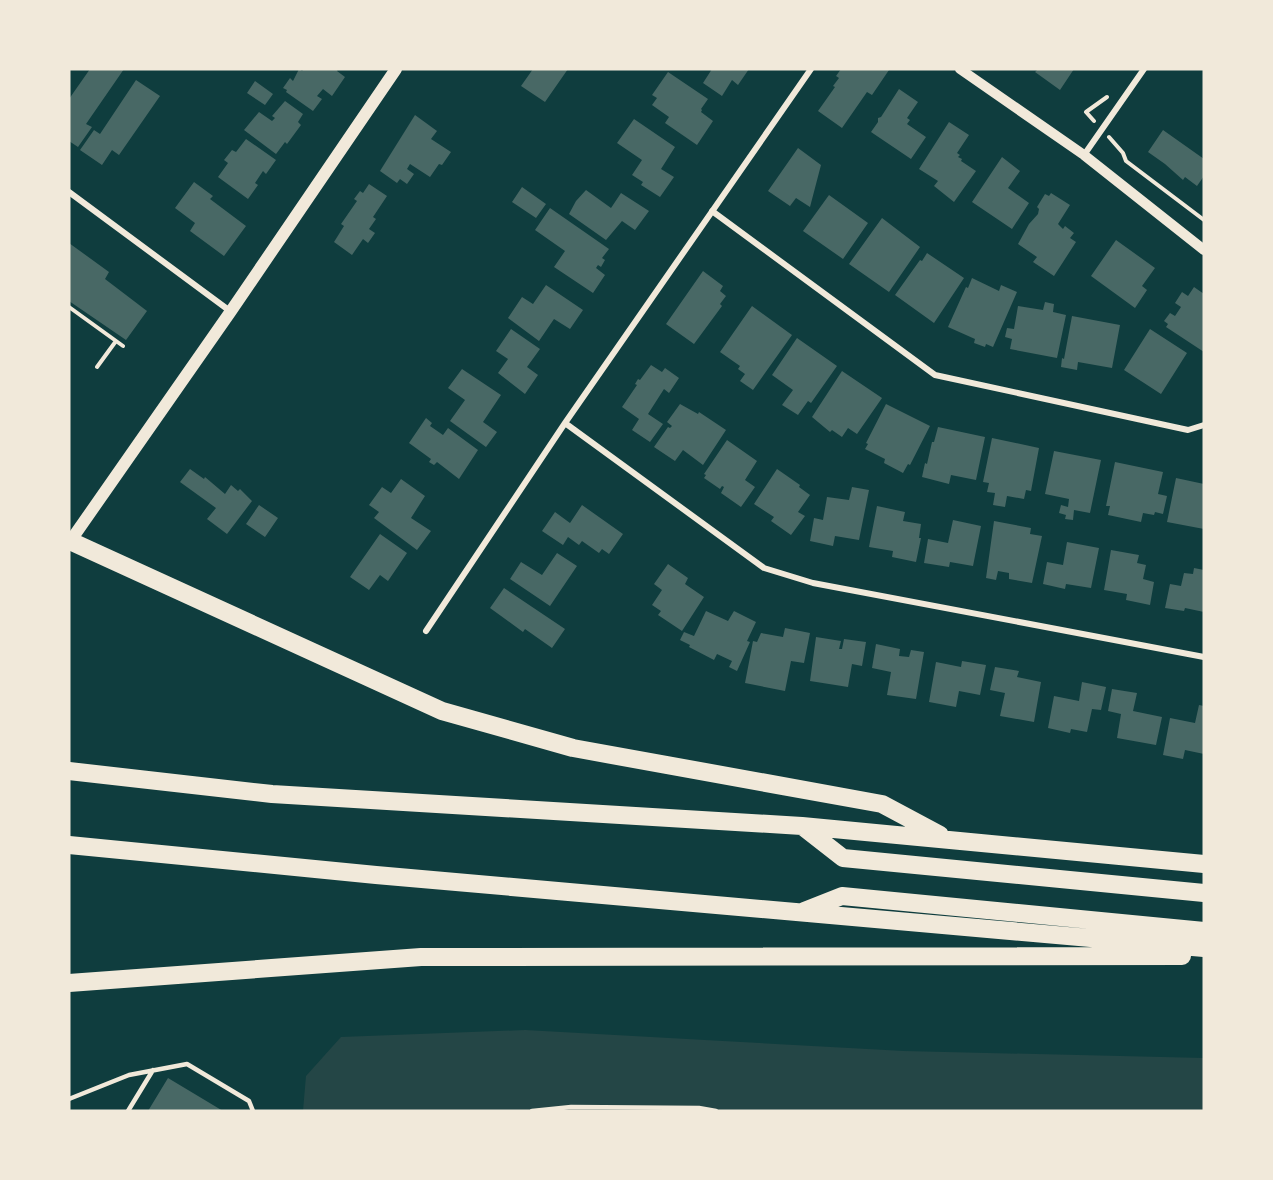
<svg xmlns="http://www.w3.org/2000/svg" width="1273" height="1180" font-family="Helvetica,sans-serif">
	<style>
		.green { fill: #244646 }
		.building { fill: #486865 }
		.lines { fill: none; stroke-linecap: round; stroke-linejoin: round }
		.path { stroke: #f1e9da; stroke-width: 4 }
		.service { stroke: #f1e9da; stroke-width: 4.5 }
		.minor { stroke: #f1e9da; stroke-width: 6 }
		.tertiary { stroke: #f1e9da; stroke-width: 10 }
		.secondary { stroke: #f1e9da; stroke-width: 12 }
		.motorway { stroke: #f1e9da; stroke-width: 18 }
	</style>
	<rect width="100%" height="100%" fill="#0f3d3e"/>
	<path class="green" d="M525 1030 904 1051 1204 1058V1111H303L306 1076 341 1037Z"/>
	<path class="building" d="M90 69H124L86 124 92 127 78 147 69 141V99Z
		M299 69 302 71 304 69H338L337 71 345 77 332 96 323 89 317 96 322 99 313 111 286 92 287 90 283 88 290 78 293 81Z
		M533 69H568L545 102 521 86Z
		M712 69H749L738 85 732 80 722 96 703 83Z
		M841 69 889 70 872 95 867 92 842 128 818 111 835 87 833 86 839 78 836 76Z
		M1038 69H1074L1060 90 1035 72Z
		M668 72 708 99 701 109 702 110 701 112 713 121 697 145 665 123 669 117 652 105 657 98 652 95Z
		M136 80 160 96 119 155 112 150 102 165 80 150 94 130 100 134Z
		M255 81 273 94 265 105 247 93Z
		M899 89 918 102 907 118 910 120 907 124 926 137 911 159 871 132 878 122V118L881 117Z
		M285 101 303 114 298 122 301 125 287 144 285 142 276 154 244 130 259 112 272 121 275 118 272 116Z
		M415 115 437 131 431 139 451 152 442 165 439 164 430 177 410 164 407 169 414 174 407 184 400 179 397 183 380 171Z
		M634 119 675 147 661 169 674 177 660 197 641 185 643 182 632 175 642 160 617 143Z
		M949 122 969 135 957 153 960 155 958 157 962 159 961 161 976 171 954 202 934 186 938 181 919 169Z
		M1163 130 1204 159V176L1197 186 1185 177 1183 180 1165 164 1148 152Z
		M246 139 276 160 266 174 263 171 255 183 258 185 248 199 218 177 228 163 224 160 232 150 236 152Z
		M798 148 821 165 810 207 796 198 790 206 768 191Z
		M1002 157 1020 171 1008 188 1029 203 1012 229 972 202Z
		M194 182 213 196 210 199 246 226 224 256 190 231 195 223 175 208Z
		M369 184 387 196 373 217 376 219 369 229 375 233 368 243 363 239 352 255 334 242 344 226 341 224 357 201 354 199 360 191 363 193Z
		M522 187 546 204 536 218 512 202Z
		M586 190 611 208 621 193 649 211 635 230 622 221 606 240 569 214 576 201Z
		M1051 193 1070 205 1058 224 1063 229 1065 226 1074 233 1070 238 1076 242 1054 276 1033 262 1037 257 1018 244 1029 224 1038 214 1039 209 1037 207 1045 194 1049 196Z
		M829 195 868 223 843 259 803 231Z
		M550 208 609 249 602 258 605 260 601 267 598 265 596 268 605 275 593 293 554 267 565 251 535 230Z
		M882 218 920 247 889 292 849 264Z
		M1116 240 1155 268 1142 286 1147 290 1135 308 1091 276Z
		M69 243 109 272 105 279 147 311 126 340 69 301Z
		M927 253 964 278 934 323 895 295 920 260 922 261Z
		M703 271 723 286 720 291 726 296 720 304 722 306 694 344 666 324Z
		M972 278 999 291 1001 285 1017 292 993 347 986 344 985 347 974 343 975 339 948 327 966 287 968 288Z
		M546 285 583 310 570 329 554 319 539 341 508 318 522 297 533 304Z
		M1194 287 1204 294V352L1166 327 1168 324 1164 321 1170 313 1175 316 1181 307 1175 303 1182 292 1188 296Z
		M1045 302 1054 304 1053 312 1066 315 1057 358 1010 349 1012 339 1005 337 1007 328 1014 329 1018 306 1043 310Z
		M752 306 792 335 753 390 740 381 745 374 738 369 740 366 720 352Z
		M1072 316 1120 325 1112 368 1078 362 1077 370 1061 367 1062 358 1064 359Z
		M511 329 540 349 527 367 538 375 525 394 498 373 508 359 496 351Z
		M1150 329 1187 353 1161 394 1124 370Z
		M797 338 837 366 811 403 808 401 798 415 782 405 793 390 772 375Z
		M651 365 662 372 665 368 679 378 669 393 664 389 648 414 663 424 650 442 632 430 639 419 622 407 637 385 635 384 638 379 640 380Z
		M462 369 501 395 483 422 497 432 486 447 450 421 465 400 448 388Z
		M842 371 882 398 857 434 848 428 842 437 832 430 830 432 812 417Z
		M680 404 698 414 699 412 726 430 703 465 683 450 675 461 654 447 668 427 670 428 672 426 667 422Z
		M886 404 930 426 910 465 908 464 903 473 884 463 885 459 865 449 868 444 866 443Z
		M426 418 432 423 430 426 443 435 448 428 478 450 459 479 437 462 434 465 429 462 431 459 409 443Z
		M938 427 985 437 976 480 951 475 949 484 922 477 925 463 927 464 932 442H934Z
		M992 438 1039 448 1031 491 1026 490 1024 499 1007 496 1005 507 993 505 995 493 987 492 989 483 983 482Z
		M727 440 757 461 745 480 755 487 741 507 721 493 724 487 722 486 720 489 704 478 706 475 704 474Z
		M1054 451 1101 460 1090 513 1074 510 1073 520 1065 519 1066 515 1059 513 1061 505 1068 507 1069 499 1045 494Z
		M1115 462 1163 472 1158 494 1167 496 1163 514 1155 512 1154 515 1143 513 1141 522 1108 515 1110 506H1106Z
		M190 469 204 479 205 477 225 494 231 485 238 491 240 489 252 501 227 534 207 519 216 508 180 482Z
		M777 469 800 485 799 487 810 495 798 512 805 516 791 535 771 521 774 517 754 504Z
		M1176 478 1204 484V529L1167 522Z
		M401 479 425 496 411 518 431 531 417 550 374 518 379 512 369 505 382 487 391 493Z
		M852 487 869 490 859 540 835 536 833 546 810 541 814 518 823 520 827 497 849 500Z
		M259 505 278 518 265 537 246 524Z
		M582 505 623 534 609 554 602 549 599 553 582 541 579 545 568 537 563 545 542 531 555 512 570 523Z
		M877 506 905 512 903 521 921 524 919 538H921L916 562 892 557 893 551 869 547Z
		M953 520 981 526 973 566 950 562 949 567 924 563 928 539 948 543Z
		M994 521 1031 528 1030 534 1042 536 1032 583 1009 579V573L998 571 996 580 986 578Z
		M380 534 407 553 388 581 380 575 369 590 350 577Z
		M1067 542 1099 548 1091 588 1066 584 1065 589 1043 584 1047 562 1063 565Z
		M1111 550 1139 555 1137 563 1146 565 1143 579 1154 582 1150 605 1126 600 1127 594 1104 590Z
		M557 553 577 566 550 606 510 579 521 562 542 575Z
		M668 564 688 578 685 584 704 597 682 631 658 615 661 611 652 605 662 590 654 584Z
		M1194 568 1204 570V612L1185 608 1184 611 1165 608 1170 584 1181 586 1184 573 1193 574Z
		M504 588 565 629 552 648 525 629 523 632 490 608Z
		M706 611 728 621 734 611 756 622 747 641 750 642 737 671 729 667 732 661 717 654 714 660 689 647 690 645 680 640 684 632 694 636Z
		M785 628 810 633 804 663 791 661 785 691 745 683 753 641 757 642 761 633 783 637Z
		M816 637 841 641 839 649H842L844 639 866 642 862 666 852 664 848 687 810 681Z
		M876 644 900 649 899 656 909 657 911 650 924 652 916 699 887 695 891 672 872 668Z
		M962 661 986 665 980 695 959 691 956 707 929 702 936 662 961 667Z
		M995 667 1019 671 1017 677 1041 682 1034 722 1000 716 1005 693 990 690Z
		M1082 682 1106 687 1101 710 1092 709 1087 732 1071 729 1070 733 1048 728 1054 696 1079 701Z
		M1112 689 1137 693 1133 711 1162 717 1156 745 1117 738 1121 714 1108 711Z
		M1199 705 1204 706V754L1185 750 1183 759 1163 755 1170 718 1195 723Z
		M168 1078 223 1111H148Z"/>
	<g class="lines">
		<path class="path" d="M1094 121 1086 112 1107 97
			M1109 137 1123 153 1126 161 1204 220
			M69 307 123 346
			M97 367 116 341"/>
		<path class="service" d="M69 1099 129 1075 187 1064 249 1101 253 1111
			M128 1111 153 1070
			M532 1111 571 1107 699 1108 716 1111"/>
		<path class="minor" d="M1084 155 1144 69
			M69 192 230 311
			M712 211 935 375 1188 430 1204 425
			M565 423 764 568 813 583 1204 657
			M426 631 565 423 811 69"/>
		<path class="tertiary" d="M960 69 1084 155 1204 250"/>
		<path class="secondary" d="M69 543 231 311 396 69"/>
		<path class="motorway" d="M70 541 442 711 573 748 882 804 940 835
			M69 771 272 794 802 826 1204 864
			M802 826 843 858 1204 893
			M69 845 376 875 1204 948
			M804 911 842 896 1204 931
			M69 983 421 957 1182 956"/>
	</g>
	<rect width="1273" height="1180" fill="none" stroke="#f1e9da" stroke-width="141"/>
</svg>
